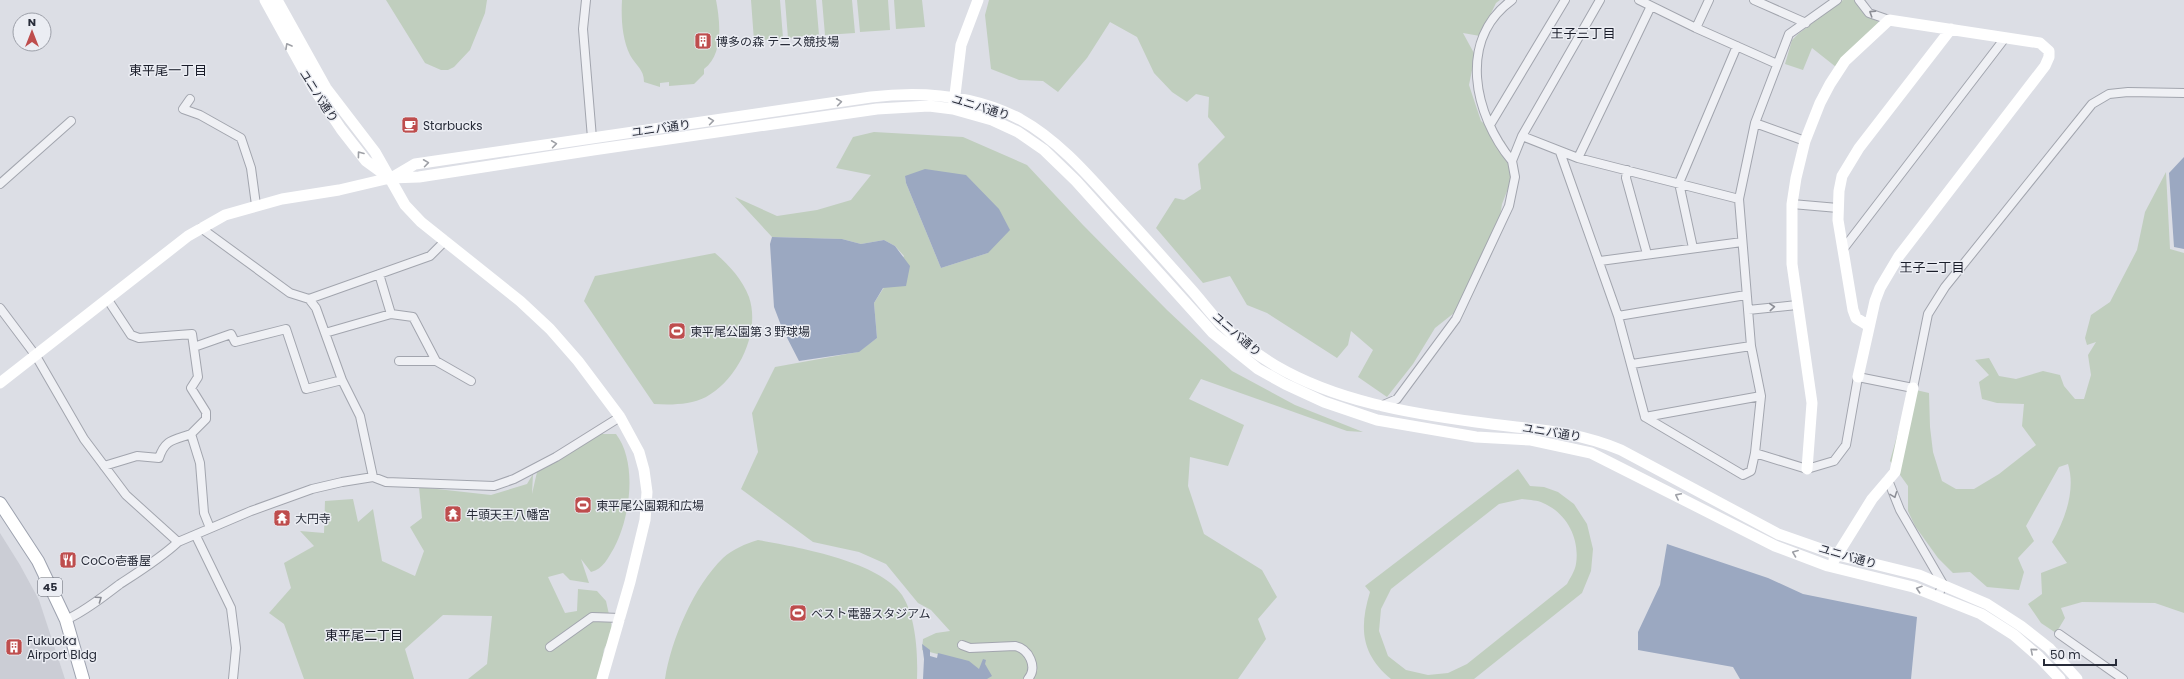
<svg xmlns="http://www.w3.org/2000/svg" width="2184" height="679" font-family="Poppins,'Noto Sans JP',sans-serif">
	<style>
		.built { fill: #cbcdd5 }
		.green { fill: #c0cebe; fill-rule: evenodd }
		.water { fill: #9ba8c1 }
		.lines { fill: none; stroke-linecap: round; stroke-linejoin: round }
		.street-casing { stroke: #a2a5ae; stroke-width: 10 }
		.primary-casing { stroke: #9da2af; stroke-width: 14 }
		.street { stroke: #eff0f4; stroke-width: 8 }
		.secondary { stroke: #fff; stroke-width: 11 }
		.primary { stroke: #fff; stroke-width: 12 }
		.oneway { stroke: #8c8e96 }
		.oneway2 { stroke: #9ea0a6 }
		.labels { text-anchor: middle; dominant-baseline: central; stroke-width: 3; stroke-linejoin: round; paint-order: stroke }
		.shield { fill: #ebedf3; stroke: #626671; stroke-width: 1 }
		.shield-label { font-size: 11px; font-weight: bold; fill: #282c39 }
		.poi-label { font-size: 12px; fill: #282c39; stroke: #ebedf3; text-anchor: start }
		.street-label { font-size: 12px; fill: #282c39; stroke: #ebedf3 }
		.neighbourhood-label { font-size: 13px; fill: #1a1d2a; stroke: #ebedf3 }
	</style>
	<rect width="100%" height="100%" fill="#dcdee5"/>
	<path class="built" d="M0 533 20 565 39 600 65 679H0Z"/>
	<path class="green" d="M386 0H487L485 13 470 50 454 67 448 70H441L425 63Z
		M622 0H716C720 21 724 54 704 69V74L694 84 669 86V82L660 83V87L644 82C644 69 636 66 630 55 622 39 621 18 622 0Z
		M751 0H780L783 38 754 41Z
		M785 0H816L819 35 788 38Z
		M822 0H852L855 33 825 35Z
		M857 0H888L890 30 860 32Z
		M894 0H922L925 27 896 29Z
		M989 0H1500L1496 3 1480 36 1463 33 1475 55 1469 85 1481 121 1505 142 1511 181 1502 204 1499 223 1454 313 1435 328 1413 364 1387 397 1358 377 1373 350 1351 331 1348 345 1337 358 1267 313 1247 305 1230 276 1203 283 1156 228 1175 198 1184 200 1201 189 1198 164 1225 137 1208 117 1209 97 1196 94 1187 102 1172 92 1154 73 1137 37 1110 22 1087 58 1058 92 1043 81 1019 80 991 69 985 15Z
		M1843 0H1855L1866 16 1879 22 1836 67 1812 48 1803 70 1785 64 1792 40 1798 34Z
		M874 132 963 137 1027 165 1083 225 1167 310 1232 371 1295 405 1363 432 1347 431 1201 379 1189 399 1244 425 1228 466 1190 457 1188 486 1204 534 1262 570 1277 597 1258 619 1266 639 1238 679H983L964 661 922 650 923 639 936 633 950 631 931 610 918 603 886 564 859 552 813 542 741 489 758 452 752 413 775 367 858 352 877 338 874 303 904 256 895 246 884 240 861 244 842 239 772 237 735 197 777 216 817 210 851 200 871 175 836 168 853 137ZM905 176 988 253 941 268 906 183Z
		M2166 172 2170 249 2184 253V613L2155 603 2082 602 2061 608 2065 618 2056 633 2041 623 2028 604 2042 594 2041 573 2067 563 2052 542C2065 520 2076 490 2068 464L2059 467 2026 526 2034 541 2018 558 2024 572 2019 590 1987 587 1970 572 1953 573 1938 558 1915 526 1908 511V486L1890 461 1902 418 1916 390 1929 393 1930 427 1933 452 1942 481 1956 489H1974L1999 474 2036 445 2022 426 2024 404 1997 403 1982 399 1979 382 1989 375 1975 360 1989 358 1999 376 2016 379 2043 371 2060 375 2064 386 2075 399H2084L2091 375 2088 355 2096 342 2087 345 2085 338 2091 315 2110 302 2137 250 2145 212Z
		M715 253C729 265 742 279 749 297 761 332 738 380 706 397 690 405 671 405 654 404L584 301 595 276Z
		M600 434H616C638 463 630 518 614 548 608 558 603 569 591 572L581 559 589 583 570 580 563 573 548 577 565 613 577 611 578 589 597 591 606 601 612 628 610 638 604 649 599 679H468L487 664 492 616 443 615 405 649 414 679H304L284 624 269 613 291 588 284 563 314 546 300 531 324 533 325 501 353 499 358 522 373 509 382 561 415 576 424 551 410 527 422 518 419 487 491 495 527 484 533 474 532 494 537 472Z
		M1518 469 1530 486 1544 487 1558 492 1574 504 1587 524 1593 549 1591 571 1582 593 1474 679H1391C1361 654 1359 628 1370 592L1365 586ZM1522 499C1528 500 1537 500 1543 503 1567 513 1580 539 1576 564 1575 571 1570 578 1567 584L1467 664 1448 673 1428 675 1406 670 1388 656 1379 631 1381 609 1391 589 1499 504Z
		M758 540C797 547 879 561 902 595 916 617 918 654 917 679H665C671 640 694 586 723 558 733 549 745 544 758 540Z"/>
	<path class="water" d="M2184 157V249L2174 247 2169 173Z
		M925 169 966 175 999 209 1010 230 988 253 941 268 906 183 905 176Z
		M772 237 842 239 861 244 884 240 895 246 910 266 906 286 883 288 874 303 877 338 859 352 799 361 782 328 774 307 770 244Z
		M1667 544 1768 578 1803 594 1917 617 1911 679H1740L1733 667 1638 650V632L1660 585Z
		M922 644 930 650V656L937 658 938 653 969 661 979 669 983 659 986 660 985 664 992 676 987 679H923L924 659Z"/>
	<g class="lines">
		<g class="street-casing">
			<path id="street" d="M586 0 583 29 592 138
				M1639 0 1696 28 1777 64
				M1754 0 1806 23
				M1837 0 1789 34 1755 123 1739 199 1751 346 1761 396 1755 453 1807 469 1834 461 1846 445 1858 377 1913 388 1928 314 1945 287 2092 104 2109 94 2128 92 2184 93
				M1859 0 1869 13 1889 20
				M1696 28 1709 0
				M190 99 183 109 200 115 241 138 251 168 256 205
				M1755 123 1805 141
				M1490 125 1565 0
				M1522 136 1578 158 1739 199
				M1560 152 1618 316 1645 417 1761 396
				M1578 158 1651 6
				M1512 161C1474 115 1457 40 1512 0
				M1627 170 1626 178 1647 254
				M0 184 71 121
				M1792 204 1838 208
				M201 228 290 293 309 299 316 308 342 380 360 416 373 477
				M1693 248 1679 183 1737 46
				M1844 248 2005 38
				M1600 261 1742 242
				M309 299 430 256 445 241
				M108 300 131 335 139 338 192 334 198 377 191 388 206 412V419L191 434 200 463 204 513 210 528
				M0 308 36 356 84 439 126 495 178 542
				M1748 310 1797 305
				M391 314 413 317 436 361 471 381
				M1618 316 1746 295
				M325 333 391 314 379 274
				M194 347 231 334 235 342 286 329 306 389 342 380
				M399 361H436
				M1632 364 1751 346
				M1381 406 1397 399 1456 319 1509 206 1515 177 1512 161 1522 136 1600 0
				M1645 417 1743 475 1751 471 1755 453
				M104 466 137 456 159 458C165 439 174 440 191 434
				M1888 480 1900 510 1943 584 1938 596
				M196 536 231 608 236 648 233 679
				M66 620C85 611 103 597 120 584 140 571 161 558 178 542L251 511 312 489 342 482 373 477 386 482 494 486 514 479 556 457 620 417
				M2059 634 2123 679
				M962 645 970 648 1015 646C1029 649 1038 667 1028 679
				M550 647 592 617 620 618"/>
		</g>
		<g class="primary-casing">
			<path id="primary" d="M0 503 38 561 66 620 83 679"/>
		</g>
		<use href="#street" class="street"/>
		<path class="secondary" d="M265 0 314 89 341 129 366 161 388 177
			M277 0 326 88 375 152 405 205 421 222 520 301 550 329 578 361 620 417 639 452 644 470 647 492 645 520 630 582 602 679
			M954 103 961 45 978 0
			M393 177 415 164 871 97C922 91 974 95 1020 119 1058 140 1088 175 1116 206 1141 233 1165 260 1189 287 1199 298 1208 310 1218 321 1234 337 1256 354 1276 366 1336 401 1408 413 1476 422 1530 430 1570 429 1621 450L1778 534 1838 555 1919 575 1987 604 2021 626 2049 648 2077 679
			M1869 326 1856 318 1853 310 1838 220 1839 191 1842 176 1859 148 1951 29
			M0 383 188 236 225 215 282 199 339 190 390 178 419 177 593 150 877 109 929 106 953 109 992 120 1018 132 1044 150 1076 181 1213 333 1258 369 1285 384 1324 402 1377 420 1476 437 1531 440 1591 453 1775 546 1828 566 1913 587 1981 614 2014 635 2039 657 2060 679
			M1807 469 1812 403 1792 264V204L1796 178 1805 141 1820 103 1830 84 1845 61 1889 20 2040 43 2049 51V57L2045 66 1899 256 1880 288 1875 301 1858 377
			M1834 560 1872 499 1895 472 1913 388"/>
		<use href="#primary" class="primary"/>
	</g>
	<defs><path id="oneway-chevron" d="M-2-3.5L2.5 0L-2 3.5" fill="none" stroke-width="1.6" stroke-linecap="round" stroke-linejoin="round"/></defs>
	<g class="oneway">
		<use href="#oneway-chevron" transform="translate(1872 13) rotate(-147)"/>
		<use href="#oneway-chevron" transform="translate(1772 307) rotate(-5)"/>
		<use href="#oneway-chevron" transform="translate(1894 495) rotate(69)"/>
		<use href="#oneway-chevron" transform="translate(99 599) rotate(-35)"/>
	</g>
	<g class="oneway2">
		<use href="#oneway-chevron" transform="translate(288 46) rotate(-119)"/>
		<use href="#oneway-chevron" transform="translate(839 102) rotate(-8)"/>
		<use href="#oneway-chevron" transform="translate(711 121) rotate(-8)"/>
		<use href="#oneway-chevron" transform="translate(554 144) rotate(-8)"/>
		<use href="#oneway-chevron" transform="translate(360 154) rotate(-127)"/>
		<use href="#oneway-chevron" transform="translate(426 163) rotate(-8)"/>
		<use href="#oneway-chevron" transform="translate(1678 496) rotate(-153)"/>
		<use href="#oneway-chevron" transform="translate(1795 553) rotate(-159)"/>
		<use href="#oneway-chevron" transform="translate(1919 589) rotate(-162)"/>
		<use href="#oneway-chevron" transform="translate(2033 651) rotate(-139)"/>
	</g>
	<defs>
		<g id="building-square" transform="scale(0.9)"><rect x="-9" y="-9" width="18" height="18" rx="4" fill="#be4d4d" stroke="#ebedf3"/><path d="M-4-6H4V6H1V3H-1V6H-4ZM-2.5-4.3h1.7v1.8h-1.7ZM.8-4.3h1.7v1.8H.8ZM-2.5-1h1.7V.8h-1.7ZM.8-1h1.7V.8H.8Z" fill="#fff"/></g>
		<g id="cafe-square" transform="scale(0.9)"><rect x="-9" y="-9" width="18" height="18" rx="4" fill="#be4d4d" stroke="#ebedf3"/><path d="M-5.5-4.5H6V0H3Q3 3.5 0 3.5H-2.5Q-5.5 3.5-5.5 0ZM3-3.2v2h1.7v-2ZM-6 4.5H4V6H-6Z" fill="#fff"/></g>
		<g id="stadium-square" transform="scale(0.9)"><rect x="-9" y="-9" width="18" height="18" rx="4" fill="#be4d4d" stroke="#ebedf3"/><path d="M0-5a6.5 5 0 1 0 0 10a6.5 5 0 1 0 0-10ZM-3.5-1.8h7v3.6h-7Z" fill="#fff"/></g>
		<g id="temple-square" transform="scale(0.9)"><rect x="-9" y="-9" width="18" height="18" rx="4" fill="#be4d4d" stroke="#ebedf3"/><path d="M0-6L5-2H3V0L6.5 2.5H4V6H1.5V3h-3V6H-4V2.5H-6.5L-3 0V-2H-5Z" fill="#fff"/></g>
		<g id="restaurant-square" transform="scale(0.9)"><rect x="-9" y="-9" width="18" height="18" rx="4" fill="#be4d4d" stroke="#ebedf3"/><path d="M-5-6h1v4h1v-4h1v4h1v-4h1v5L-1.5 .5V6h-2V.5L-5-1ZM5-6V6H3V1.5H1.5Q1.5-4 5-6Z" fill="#fff"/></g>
	</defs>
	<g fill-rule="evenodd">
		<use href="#building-square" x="703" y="41"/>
		<use href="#cafe-square" x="410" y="125"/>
		<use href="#stadium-square" x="677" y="331"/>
		<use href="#stadium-square" x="583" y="505"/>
		<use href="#temple-square" x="453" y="514"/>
		<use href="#temple-square" x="282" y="518"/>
		<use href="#restaurant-square" x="68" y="560"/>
		<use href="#stadium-square" x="798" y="613"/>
		<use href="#building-square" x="14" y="647"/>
	</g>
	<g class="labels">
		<rect class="shield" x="38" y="578" width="24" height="18" rx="3"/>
		<g class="shield-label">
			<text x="50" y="587">45</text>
		</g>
		<g class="poi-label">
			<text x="716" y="41">博多の森 テニス競技場</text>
			<text x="423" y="125">Starbucks</text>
			<text x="690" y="331">東平尾公園第３野球場</text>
			<text x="596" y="505">東平尾公園親和広場</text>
			<text x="466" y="514">牛頭天王八幡宮</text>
			<text x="295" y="518">大円寺</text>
			<text x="81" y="560">CoCo壱番屋</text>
			<text x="811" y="613">ベスト電器スタジアム</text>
			<text x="27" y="640">Fukuoka<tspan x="27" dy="14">Airport Bldg</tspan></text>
		</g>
		<g class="street-label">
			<text transform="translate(319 96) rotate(57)">ユニバ通り</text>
			<text transform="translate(981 107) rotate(17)">ユニバ通り</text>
			<text transform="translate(661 128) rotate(-8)">ユニバ通り</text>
			<text transform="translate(1237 334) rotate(41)">ユニバ通り</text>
			<text transform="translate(1552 432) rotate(9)">ユニバ通り</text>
			<text transform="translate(1848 556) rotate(16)">ユニバ通り</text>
		</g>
		<g class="neighbourhood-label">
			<text x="1583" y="33">王子三丁目</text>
			<text x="168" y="70">東平尾一丁目</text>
			<text x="1932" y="267">王子二丁目</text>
			<text x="364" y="635">東平尾二丁目</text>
		</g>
	</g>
	<g transform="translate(32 32)"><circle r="19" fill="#ebedf3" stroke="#9da0a9"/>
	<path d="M0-3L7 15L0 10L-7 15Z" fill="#be4d4d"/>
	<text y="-6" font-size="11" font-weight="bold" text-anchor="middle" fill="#282c39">N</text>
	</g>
	<path d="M2044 659v6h72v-6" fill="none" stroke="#282c39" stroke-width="2"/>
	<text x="2050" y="659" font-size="12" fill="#282c39" stroke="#ebedf3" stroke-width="3" paint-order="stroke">50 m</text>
</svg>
